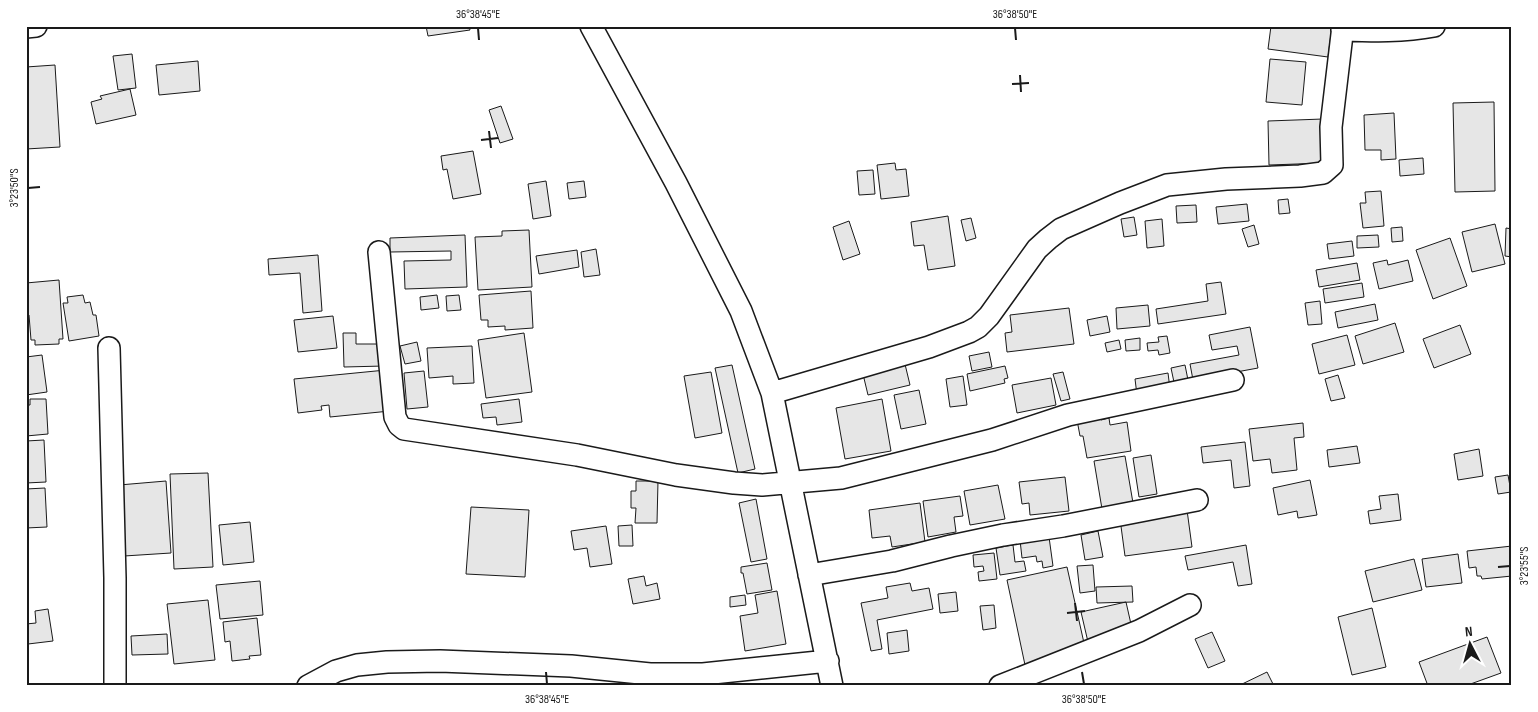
<svg xmlns="http://www.w3.org/2000/svg" width="1538" height="712" font-family="'Sofia Sans Condensed',sans-serif">
	<style>
		.building { fill: #e6e6e6; stroke: #1a1a1a }
		.lines { fill: none; stroke-linecap: round; stroke-linejoin: round }
		.street-casing { stroke: #1a1a1a; stroke-width: 24 }
		.street { stroke: #fff; stroke-width: 21 }
		.ticks { fill: none; stroke: #1a1a1a; stroke-width: 2 }
		.neatline { fill: none; stroke: #1a1a1a; stroke-width: 2 }
		.ticks-label { font-size: 12px; text-anchor: middle; fill: #1a1a1a }
	</style>
	<rect width="100%" height="100%" fill="#fff"/>
	<path class="building" d="M426 26H469L470 30 428 36Z
		M1271 26H1332L1328 57 1268 49Z
		M132 54 136 88 118 90 113 56Z
		M1270 59 1306 62 1302 105 1266 102Z
		M198 61 200 91 159 95 156 65Z
		M55 65 60 147 26 149V67Z
		M130 89 136 115 96 124 91 102 102 99 100 96Z
		M1494 102 1495 191 1455 192 1453 103Z
		M501 106 513 139 500 143 489 110Z
		M1394 113 1396 159 1381 160V150H1365L1364 115Z
		M1323 119 1325 163 1269 165 1268 121Z
		M473 151 481 194 453 199 447 169 443 170 441 156Z
		M1423 158 1424 174 1400 176 1399 160Z
		M895 163 896 170 906 169 909 196 881 199 877 165Z
		M873 170 875 194 859 195 857 171Z
		M546 181 551 216 533 219 528 184Z
		M584 181 586 197 569 199 567 183Z
		M1381 191 1384 226 1363 228 1360 203H1366L1365 192Z
		M1288 199 1290 213 1279 214 1278 200Z
		M1247 204 1249 221 1218 224 1216 207Z
		M1196 205 1197 222 1177 223 1176 206Z
		M948 216 955 266 928 270 924 245 914 246 911 222Z
		M1134 217 1137 235 1124 237 1121 219Z
		M971 218 976 238 966 241 961 220Z
		M1162 219 1164 246 1147 248 1145 221Z
		M849 221 860 254 843 260 833 227Z
		M1495 224 1505 264 1472 272 1462 232Z
		M1254 225 1259 244 1248 247 1242 229Z
		M1402 227 1403 241 1392 242 1391 228Z
		M1506 228 1512 229V257L1505 256Z
		M529 230 532 287 478 290 475 237 502 236V231Z
		M465 235 467 287 405 289 404 261 451 260V251L390 252V238Z
		M1378 235 1379 247 1357 248V236Z
		M1450 238 1467 286 1433 299 1416 250Z
		M1352 241 1354 256 1329 259 1327 244Z
		M596 249 600 275 584 277 581 252Z
		M577 250 579 267 539 274 536 256Z
		M318 255 322 311 303 313 300 273 269 275 268 259Z
		M1387 260 1388 265 1408 260 1413 281 1379 289 1373 263Z
		M1357 263 1360 280 1319 287 1316 270Z
		M59 280 63 339H59V344L35 345V340H31L29 315H26V283Z
		M1221 282 1226 314 1158 324 1156 309 1208 301 1206 284Z
		M1362 283 1364 297 1325 303 1323 289Z
		M531 291 533 328 505 330V326L488 327V320H481L479 295Z
		M83 295 85 303 90 302 93 315H96L99 336 69 341 63 303H68L67 297Z
		M437 295 439 308 421 310 420 297Z
		M459 295 461 310 447 311 446 296Z
		M1320 301 1322 324 1308 325 1305 303Z
		M1375 304 1378 320 1338 328 1335 312Z
		M1148 305 1150 326 1117 329 1116 308Z
		M1069 308 1074 344 1007 352 1005 333 1012 332 1010 315Z
		M333 316 337 348 298 352 294 320Z
		M1107 316 1110 332 1090 336 1087 320Z
		M1395 323 1404 352 1363 364 1355 336Z
		M1460 325 1471 354 1434 368 1423 339Z
		M1250 327 1258 368 1193 380 1190 364 1239 355 1237 346 1212 350 1209 335Z
		M343 333H356V344H384V366L344 367Z
		M524 333 532 392 486 398 478 340Z
		M1347 335 1355 365 1319 374 1312 344Z
		M1167 336 1170 353 1159 355 1158 350 1148 351 1147 343 1159 342 1158 337Z
		M1140 338V350L1126 351 1125 340Z
		M1119 340 1121 349 1107 352 1105 343Z
		M417 342 421 361 405 364 400 346Z
		M472 346 474 383 453 384V376L429 378 427 348Z
		M989 352 992 367 972 371 969 356Z
		M42 355 47 392 26 395V357Z
		M904 360 910 385 868 395 862 370Z
		M732 365 755 469 738 473 715 368Z
		M1185 365 1189 385 1175 387 1171 368Z
		M1005 366 1008 378 1004 379 1005 383 970 391 967 374Z
		M386 370 390 411 330 417 329 405 321 406 322 410 298 413 294 379Z
		M424 371 428 407 407 409 404 373Z
		M711 372 722 433 695 438 684 376Z
		M1063 372 1070 399 1061 401 1053 374Z
		M1168 373 1170 389 1137 395 1135 379Z
		M1338 375 1345 398 1331 401 1325 379Z
		M963 376 967 405 950 407 946 379Z
		M1051 378 1056 405 1017 413 1012 385Z
		M919 390 926 424 901 429 894 395Z
		M30 399H46L48 434 26 436V405H30Z
		M519 399 522 422 497 425 496 417 483 418 481 404Z
		M882 399 891 451 845 459 836 408Z
		M1101 416V420L1109 418 1110 425 1127 422 1131 451 1087 458 1083 436H1080L1077 420Z
		M1303 423 1304 437 1294 438 1297 470 1272 473 1270 459 1253 461 1249 429Z
		M44 440 46 482 26 483V441Z
		M1245 442 1250 486 1234 488 1231 460 1203 463 1201 447Z
		M1357 446 1360 463 1329 467 1327 450Z
		M1479 449 1483 476 1458 480 1454 454Z
		M1151 455 1157 494 1139 497 1133 458Z
		M1125 456 1133 503 1102 509 1094 461Z
		M208 473 213 567 174 569 170 474Z
		M1508 475 1511 492 1498 494 1495 477Z
		M1065 477 1069 511 1030 515 1029 503 1022 504 1019 482Z
		M1310 480 1317 515 1298 518 1297 511 1278 515 1273 488Z
		M166 481 171 553 124 556 119 485Z
		M636 481H658L657 523H635L636 508H631V491H636Z
		M998 485 1005 519 970 525 964 491Z
		M45 488 47 527 26 528V489Z
		M1398 494 1401 520 1370 524 1368 511 1381 509 1379 496Z
		M960 496 963 516 954 517 956 532 928 537 923 501Z
		M756 499 767 559 751 562 739 503Z
		M920 503 925 542 892 547 890 536 872 538 869 510Z
		M471 507 529 510 525 577 466 574Z
		M1187 510 1192 547 1125 556 1120 519Z
		M250 522 254 562 223 565 219 525Z
		M632 525 633 546H619L618 526Z
		M606 526 612 564 590 567 587 548 574 550 571 531Z
		M1098 531 1103 557 1085 560 1081 535Z
		M1049 537 1053 566 1043 568 1042 561 1037 562 1036 556 1022 558 1020 540Z
		M1013 545 1015 562 1024 561 1026 571 1000 575 996 548Z
		M1246 545 1252 584 1238 586 1233 562 1188 570 1185 556Z
		M1512 546V576L1482 579 1481 576H1477L1476 567 1469 568 1467 551Z
		M994 553 997 579 979 581 978 572 984 571 983 566 974 567 973 555Z
		M1458 554 1462 583 1426 587 1422 559Z
		M1414 559 1422 590 1373 602 1365 571Z
		M767 563 772 590 747 594 743 573H741V567Z
		M1093 565 1095 591 1080 593 1077 566Z
		M1067 567 1086 652 1025 665 1007 580Z
		M644 576 646 586 657 583 660 599 633 604 628 579Z
		M260 581 263 615 220 619 216 585Z
		M910 583 912 591 929 588 933 609 877 620 882 649 871 651 861 603 888 598 886 587Z
		M1132 586 1133 602 1097 603 1096 587Z
		M777 591 786 644 745 651 740 616 758 613 755 595Z
		M956 592 958 611 940 613 938 594Z
		M745 595 746 605 730 607V597Z
		M208 600 215 660 174 664 167 604Z
		M1126 602 1133 633 1088 642 1081 612Z
		M994 605 996 628 983 630 980 606Z
		M1372 608 1386 667 1352 675 1338 617Z
		M48 609 53 641 28 644 26 624 36 623 35 611Z
		M257 618 261 655 249 656 250 659 232 661 230 641 225 642 223 622Z
		M907 630 909 651 889 654 887 633Z
		M1212 632 1225 661 1208 668 1195 639Z
		M167 634 168 654 132 655 131 636Z
		M1487 637 1501 673 1465 686H1428L1419 662Z
		M1267 672 1274 686H1238Z"/>
	<g class="lines">
		<g class="street-casing">
			<path id="street" d="M591 26 676 183 741 311 772 393 832 686
				M26 27 36 26
				M1342 30C1373 31 1403 32 1434 26
				M379 252 395 417 399 425 404 429 577 455 676 475 734 483 762 485 841 478 992 440 1068 415 1233 380
				M109 348 115 578V686
				M772 393 929 347 969 332 978 327 989 316 1037 249 1048 239 1061 229 1120 203 1167 185 1226 179 1300 176 1323 173 1332 165 1331 127 1343 26
				M809 575 892 561 951 546 1003 535 1063 526 1197 500
				M308 686 336 671 357 665 387 662 440 661 571 666 650 674H703L828 661
				M1000 686 1139 631 1190 605"/>
		</g>
		<use href="#street" class="street"/>
	</g>
	<path class="ticks" d="M478 28 479 40M1015 28 1016 40M1020 75 1021 92M1012 84 1029 83M489 131 491 148M481 140 498 138M28 188 40 187M1498 567 1510 566M1075 603 1077 621M1067 613 1085 611M546 672 547 684M1082 672 1084 684"/>
	<rect width="1538" height="712" fill="none" stroke="#ffffff" stroke-width="55"/>
	<g transform="translate(1470 644) rotate(354)" stroke="#ffffff" stroke-width="4" paint-order="stroke">
	<path d="M0-4L9 19L0 12L-9 19Z" fill="#1a1a1a"/>
	<text y="-8" font-size="14" font-weight="bold" text-anchor="middle" fill="#1a1a1a">N</text>
	</g>
	<rect x="28" y="28" width="1482" height="656" class="neatline"/>
	<g class="ticks-label">
		<text x="478" y="18">36°38'45"E</text>
		<text x="1015" y="18">36°38'50"E</text>
		<text transform="translate(14 188) rotate(-90)" y="4">3°23'50"S</text>
		<text transform="translate(1524 566) rotate(-90)" y="4">3°23'55"S</text>
		<text x="547" y="703">36°38'45"E</text>
		<text x="1084" y="703">36°38'50"E</text>
	</g>
</svg>
